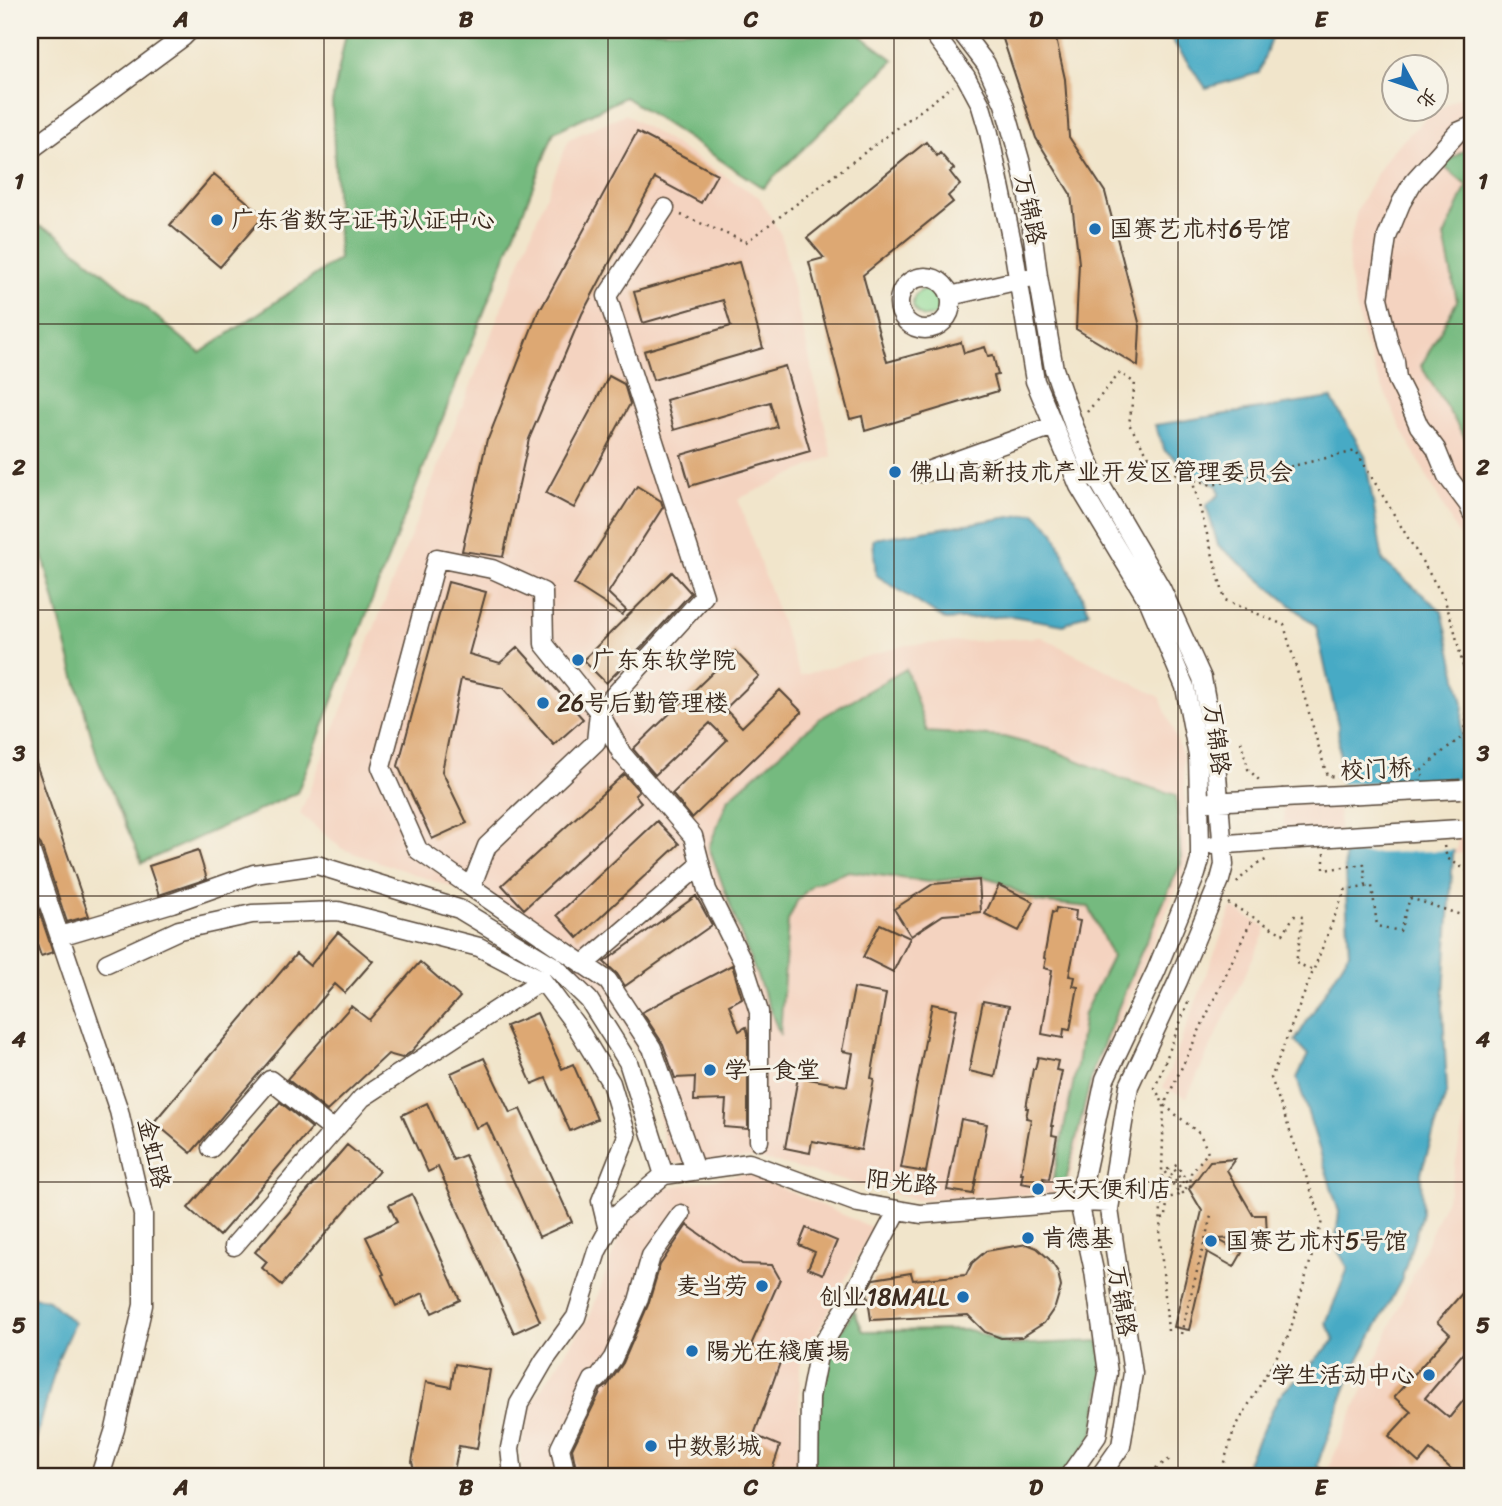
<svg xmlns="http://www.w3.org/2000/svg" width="1502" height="1506" font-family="Sriracha,'LXGW WenKai TC',sans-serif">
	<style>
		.built { fill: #f4d3c0 }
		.green { fill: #90da96; stroke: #66825a; stroke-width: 2 }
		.forest { fill: #74ba7f; stroke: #58724e; stroke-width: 2 }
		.water { fill: #46aac5; stroke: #406a72; stroke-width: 2 }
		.pier { fill: #f1e5cb }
		.building { fill: #dda873 }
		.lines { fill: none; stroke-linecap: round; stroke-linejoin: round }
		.minor-casing { stroke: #564638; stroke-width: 21 }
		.path { stroke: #564638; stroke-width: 2.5; stroke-dasharray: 2 5; stroke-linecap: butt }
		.minor { stroke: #fff; stroke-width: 18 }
		.minor-bridge-casing { stroke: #564638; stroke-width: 21; stroke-linecap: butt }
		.minor-bridge { stroke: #fff; stroke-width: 18 }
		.grid { fill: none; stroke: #3b2a1e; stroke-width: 2; stroke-opacity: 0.55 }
		.poi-dot { fill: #1f6fb2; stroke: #f7f3e8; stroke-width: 2.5 }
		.labels { text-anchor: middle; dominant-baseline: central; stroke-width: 6; stroke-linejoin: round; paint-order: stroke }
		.street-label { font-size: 24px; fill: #3b2a1e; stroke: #f7f3e8 }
		.poi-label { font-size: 24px; fill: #3b2a1e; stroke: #f7f3e8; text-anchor: start }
		.neatline { fill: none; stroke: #3b2a1e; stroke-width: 2.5 }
		.grid-label { font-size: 23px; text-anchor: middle; font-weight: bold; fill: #3b2a1e }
	</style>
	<rect width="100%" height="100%" fill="#f7f3e8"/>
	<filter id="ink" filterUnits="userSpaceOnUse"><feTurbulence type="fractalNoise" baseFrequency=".0143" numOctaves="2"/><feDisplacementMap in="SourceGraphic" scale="14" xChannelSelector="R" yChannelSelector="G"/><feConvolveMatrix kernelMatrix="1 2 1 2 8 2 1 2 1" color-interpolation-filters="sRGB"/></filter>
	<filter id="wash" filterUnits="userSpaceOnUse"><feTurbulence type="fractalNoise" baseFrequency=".00686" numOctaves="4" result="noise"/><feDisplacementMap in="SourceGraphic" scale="28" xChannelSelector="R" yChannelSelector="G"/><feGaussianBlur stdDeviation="1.57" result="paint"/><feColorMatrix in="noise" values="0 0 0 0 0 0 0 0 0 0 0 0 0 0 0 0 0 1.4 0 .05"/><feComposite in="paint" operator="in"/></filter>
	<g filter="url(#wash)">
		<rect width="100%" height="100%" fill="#f1e5cb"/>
		<path class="built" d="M1472 89V566L1469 555 1398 422 1376 373 1363 336 1350 280 1348 251 1357 210 1377 173 1391 152 1428 116Z
			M625 114 759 197 781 235 832 456 738 499 800 676 906 645 1041 637 1160 697 1183 756 1188 862 1098 1071 1066 1193 916 1200 754 1157 669 1164 651 1079 604 991 457 889 342 849 300 814 569 139Z
			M1472 773V1476H1325L1450 1190 1472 1082 1465 1001 1470 854 1284 840 1283 798Z
			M1232 908 1267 928 1187 1097 1163 1088Z
			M748 1173 873 1228 800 1365 798 1476H523L520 1452 531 1404 590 1316 625 1221 664 1188Z"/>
		<path class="green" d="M913 303a14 14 0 1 1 28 0a14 14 0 1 1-28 0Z"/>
		<path class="forest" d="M349 30H853L894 60 763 188 625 97 554 132 297 793 142 863 98 760 67 648 30 505V223L54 232 200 353 339 259 332 103 346 33Z
			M1472 145V449L1421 366 1457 301 1444 237 1467 186 1442 165Z
			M906 669 927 732 1004 737 1053 750 1122 779 1176 795 1181 863 1136 964 1093 1070 1065 1185 1053 1181 1077 1065 1084 1013 1112 957 1089 907 1037 902 995 880 981 876 928 882 849 871 813 884 797 901 788 921 780 1035 741 935 709 847 728 799 819 719Z
			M854 1310 863 1331 970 1330 1011 1345 1099 1341 1103 1372 1093 1435 1062 1476H820L813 1462 818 1395 827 1355Z"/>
		<path class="water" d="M1165 30H1274L1259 73 1206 88Z
			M1331 398 1365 455 1383 561 1442 611 1463 704 1443 1008 1447 1091 1421 1173 1422 1213 1401 1281 1352 1372 1317 1466 1331 1476H1246V1464L1279 1396 1335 1340 1326 1323 1348 1268 1335 1246 1339 1212 1297 1078 1308 1055 1295 1041 1349 953 1338 725 1316 626 1218 545 1206 505 1219 495 1218 487 1165 451 1155 425Z
			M1035 513 1053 530 1089 612 1064 625 1012 616 945 620 876 575 873 539Z
			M30 1296 48 1300 74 1323 58 1359 30 1462Z"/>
		<path class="pier" d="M1462 779 1457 850 1341 855 1337 784Z"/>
		<g id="blocks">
			<path class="building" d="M1000 30H1054L1065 79 1069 137 1105 192 1140 326 1138 366 1076 329 1079 263 1071 195 1036 138Z
				M637 132 717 174 701 203 655 178 582 314 529 439 503 557 462 551 487 439H488L540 307H542Z
				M926 142 937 156 940 153 954 169 950 172 960 185 948 196 953 202 863 275 887 362 961 342 964 353 985 347 988 356 993 355 998 375 994 376 998 391 865 431 862 416 850 419 809 262 824 258 807 238Z
				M214 174 264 216 220 267 170 225Z
				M739 262 763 348 653 380 644 351 731 326 723 300 643 323 634 292Z
				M785 366 810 451 690 486 681 455 777 427 770 402 674 430 666 400Z
				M609 376 624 384 630 404 574 508 546 493Z
				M637 486 661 501 663 507 608 593 626 610 622 615 574 584Z
				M672 572 691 593 643 646 606 683 583 660Z
				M448 582 486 592 469 654 500 663 518 647 583 719 554 745 503 688 461 679 442 771 467 823 432 839 398 766Z
				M735 651 759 676 725 709 742 727 780 690 802 712 692 818 672 794 727 740 710 723 655 775 633 749Z
				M30 752H32L89 916 67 922 41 845 37 840 30 838Z
				M624 774 639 791 635 795 641 802 524 909 502 885Z
				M657 821 679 844 578 938 557 915Z
				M198 850 207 879 159 895 149 866Z
				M979 880 981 912 943 915 911 936 894 909 933 884Z
				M30 884 53 952 41 956 30 925Z
				M999 885 1034 902 1019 931 985 914Z
				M696 896 712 925 625 986 617 974 604 962Z
				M1056 908 1076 911 1075 920 1080 921 1069 976 1075 977 1073 986 1078 987 1070 1030 1064 1029 1063 1038 1042 1034 1052 970 1044 968 1046 959 1044 958 1052 912 1055 913Z
				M880 924 910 938 893 972 863 957Z
				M338 932 373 961 345 993 335 984 191 1153 154 1122 296 954 310 966Z
				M420 962 460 997 411 1052 402 1058 388 1054 327 1111 287 1079 351 1006 369 1020Z
				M732 965 742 998 729 1005 739 1031 746 1027 748 1033V1129L724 1127 726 1100 694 1101 695 1077 675 1078 663 1044 642 1012Z
				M854 988 886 994 871 1078 874 1079 861 1150 812 1141 810 1153 785 1148 798 1077 847 1086 853 1053 842 1051Z
				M983 1001 1009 1006 995 1077 969 1071Z
				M932 1004 957 1009 926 1172 901 1168Z
				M537 1013 562 1069 573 1064 597 1119 570 1131 546 1078 532 1084 506 1026Z
				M1038 1057 1058 1061 1056 1070 1062 1071 1051 1126H1053L1052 1135 1057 1136 1049 1179 1043 1178 1042 1187 1021 1183 1023 1173H1021L1031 1119 1026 1118 1028 1108H1026L1033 1069H1035Z
				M484 1058 510 1113 520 1109 572 1222 539 1237 487 1123 476 1128 451 1073Z
				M280 1102 312 1128 219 1236 188 1208Z
				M427 1103 453 1160 465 1155 540 1321 514 1333 438 1167 428 1172 402 1115Z
				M961 1119 987 1124 973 1194 947 1190Z
				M347 1145 379 1171 282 1285 262 1268 267 1262 255 1252Z
				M1235 1159 1227 1170 1253 1215H1266L1267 1236 1217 1239 1242 1253 1234 1267 1207 1252 1189 1330 1174 1327 1202 1211 1189 1189 1210 1161Z
				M412 1194 460 1300 432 1313 423 1293 396 1306 382 1275 384 1274 366 1237 397 1222 389 1205Z
				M687 1225 742 1264 772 1265 780 1279 751 1345 782 1357 754 1435 780 1446 770 1476H581L576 1469 572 1449 601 1390 607 1386 623 1363 648 1305 660 1265Z
				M806 1228 837 1241 823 1274 808 1268 815 1252 799 1245Z
				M1027 1244 1037 1248 1049 1259 1058 1272 1061 1287 1055 1307 1044 1323 1022 1337 1001 1338 985 1332 968 1315 871 1320 867 1292 874 1279 911 1273 913 1280 966 1275 972 1263 986 1251Z
				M1472 1282V1360L1464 1352 1425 1398 1449 1418 1472 1390V1461L1459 1476 1430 1450 1419 1463 1389 1436 1411 1412 1394 1397 1450 1334 1437 1322Z
				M455 1364 490 1370 477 1449 459 1446 453 1476H416L412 1462 426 1382 451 1387Z"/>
		</g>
	</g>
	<g filter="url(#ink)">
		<use href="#blocks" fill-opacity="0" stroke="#564638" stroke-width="2"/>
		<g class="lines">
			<g class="minor-casing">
				<path id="minor" d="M931 30 966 77 980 103 989 133 1013 247 1035 381 1079 486 1149 602 1185 687 1198 756 1200 847V860L1196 874 1156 971 1105 1079 1079 1202 1094 1271 1108 1373 1097 1436 1069 1476
					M960 30 986 64 1004 104 1020 160 1028 197 1038 276 1054 369 1074 426 1093 472 1161 588 1202 678 1215 749 1224 865 1220 880 1178 981 1129 1086 1109 1209 1133 1373 1121 1446 1100 1476
					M1472 126 1458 132 1413 182 1401 203 1387 237 1378 298 1389 344 1395 361 1397 379 1410 405 1419 426 1436 449 1447 476 1468 504 1472 513
					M30 150 183 37 190 30
					M665 208 607 296 704 596 599 712 596 742 487 846 471 887 608 981 652 1048 695 1170
					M899 303a26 26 0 1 1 52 0a26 26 0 1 1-52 0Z
					M950 296 1028 278
					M922 473 1053 426
					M1210 802 1283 798
					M1214 845 1284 840
					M30 849 119 1111 143 1215V1305L115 1429 100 1476
					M471 887 418 850 381 767 437 558 492 569 543 592 544 644 599 712 622 754 693 836 707 890 743 962 759 1012V1141
					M60 936 172 903 254 874 317 865 459 909 555 967 589 1000 628 1062 664 1175
					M107 963 179 930 252 914 338 911 479 947 542 980 577 1027 611 1083 627 1136 601 1201 608 1230
					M583 965 700 865
					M211 1148 270 1080 334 1131
					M234 1246 362 1098 542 980
					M513 1476 510 1448 519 1404 544 1361 576 1317 597 1251 617 1214 664 1175 749 1163 858 1203 921 1214 1079 1202 1110 1203
					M566 1476 560 1448 593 1380 598 1379 613 1358 638 1301 651 1256 681 1214
					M809 1476 810 1397 819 1350 848 1304 898 1210"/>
			</g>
			<path class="path" d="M681 215 746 242 953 86
				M1087 412 1120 373 1135 383 1129 424 1156 468 1212 485 1356 451 1444 598 1454 628 1469 691 1465 735 1447 748 1421 771 1423 776
				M1192 479 1225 600 1284 625 1327 776 1344 777
				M1241 741 1248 769 1262 783
				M1375 776 1385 764 1421 771
				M1444 846 1447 858 1472 874
				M1324 853V870L1364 864 1366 887
				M1237 883C1246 872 1255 864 1268 859
				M1228 903 1283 934 1294 916 1303 917 1296 963 1313 970
				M1188 1002 1155 1088 1164 1105 1200 1134 1208 1152 1191 1173 1190 1187
				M1162 1219 1166 1218 1167 1198 1180 1195 1164 1171 1168 1169 1183 1193 1187 1190 1173 1167 1177 1165 1190 1187
				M1168 1331 1160 1237 1164 1105 1253 917
				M1181 1334 1212 1212
				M1144 1476 1170 1459
				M1222 1476 1221 1472 1234 1430 1289 1335 1322 1221 1271 1078 1345 890 1372 886 1377 926 1400 931 1410 898 1467 917 1472 894"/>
			<use href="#minor" class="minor"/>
			<g class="minor-bridge-casing">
				<path id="minor-bridge" d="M1283 798 1461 789
					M1284 840 1460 829"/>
			</g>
			<use href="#minor-bridge" class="minor-bridge"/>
		</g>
	</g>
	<path class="grid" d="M324 30V1476M608 30V1476M894 30V1476M1178 30V1476M30 324H1472M30 610H1472M30 896H1472M30 1182H1472"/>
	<g class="poi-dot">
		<circle cx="217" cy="220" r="7"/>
		<circle cx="1095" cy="229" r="7"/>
		<circle cx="895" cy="472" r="7"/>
		<circle cx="578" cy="660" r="7"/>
		<circle cx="543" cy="703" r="7"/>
		<circle cx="710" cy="1070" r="7"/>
		<circle cx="1038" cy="1189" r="7"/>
		<circle cx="1028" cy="1238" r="7"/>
		<circle cx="1211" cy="1241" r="7"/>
		<circle cx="762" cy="1286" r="7"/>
		<circle cx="963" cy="1297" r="7"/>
		<circle cx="692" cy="1351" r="7"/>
		<circle cx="1429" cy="1375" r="7"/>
		<circle cx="651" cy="1446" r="7"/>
	</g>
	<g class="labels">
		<g class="street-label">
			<text transform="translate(1030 209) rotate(78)">万锦路</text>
			<text transform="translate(1217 739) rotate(83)">万锦路</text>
			<text transform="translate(1376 769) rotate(-3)">校门桥</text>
			<text transform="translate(154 1153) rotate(77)">金虹路</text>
			<text transform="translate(902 1182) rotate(6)">阳光路</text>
			<text transform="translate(1122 1301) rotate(81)">万锦路</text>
		</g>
		<g class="poi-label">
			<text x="231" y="220">广东省数字证书认证中心</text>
			<text x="1109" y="229">国赛艺术村6号馆</text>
			<text x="909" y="472">佛山高新技术产业开发区管理委员会</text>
			<text x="592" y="660">广东东软学院</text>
			<text x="557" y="703">26号后勤管理楼</text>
			<text x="724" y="1070">学一食堂</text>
			<text x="1052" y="1189">天天便利店</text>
			<text x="1042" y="1238">肯德基</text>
			<text x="1225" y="1241">国赛艺术村5号馆</text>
			<text x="748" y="1286" text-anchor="end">麦当劳</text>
			<text x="949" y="1297" text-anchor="end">创业18MALL</text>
			<text x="706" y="1351">陽光在綫廣場</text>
			<text x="1415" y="1375" text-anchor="end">学生活动中心</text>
			<text x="665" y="1446">中数影城</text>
		</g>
	</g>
	<rect width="1502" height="1506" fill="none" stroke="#f7f3e8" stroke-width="77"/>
	<g transform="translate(1415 88) rotate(130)"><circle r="33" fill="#f7f3e8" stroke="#aca397" stroke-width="2"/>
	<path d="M0-5L12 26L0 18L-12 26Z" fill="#1f6fb2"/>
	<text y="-10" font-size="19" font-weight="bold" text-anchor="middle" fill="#3b2a1e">北</text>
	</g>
	<rect x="38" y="38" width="1426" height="1430" class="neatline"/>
	<g class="grid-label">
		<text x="181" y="27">A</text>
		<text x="466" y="27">B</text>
		<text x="751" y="27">C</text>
		<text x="1036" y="27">D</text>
		<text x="1321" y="27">E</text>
		<text x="19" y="189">1</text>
		<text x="1483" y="189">1</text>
		<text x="19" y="475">2</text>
		<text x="1483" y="475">2</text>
		<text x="19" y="761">3</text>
		<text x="1483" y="761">3</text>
		<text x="19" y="1047">4</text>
		<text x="1483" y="1047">4</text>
		<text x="19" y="1333">5</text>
		<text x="1483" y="1333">5</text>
		<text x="181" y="1495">A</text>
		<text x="466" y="1495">B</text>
		<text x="751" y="1495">C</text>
		<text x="1036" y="1495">D</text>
		<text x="1321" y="1495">E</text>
	</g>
</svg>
